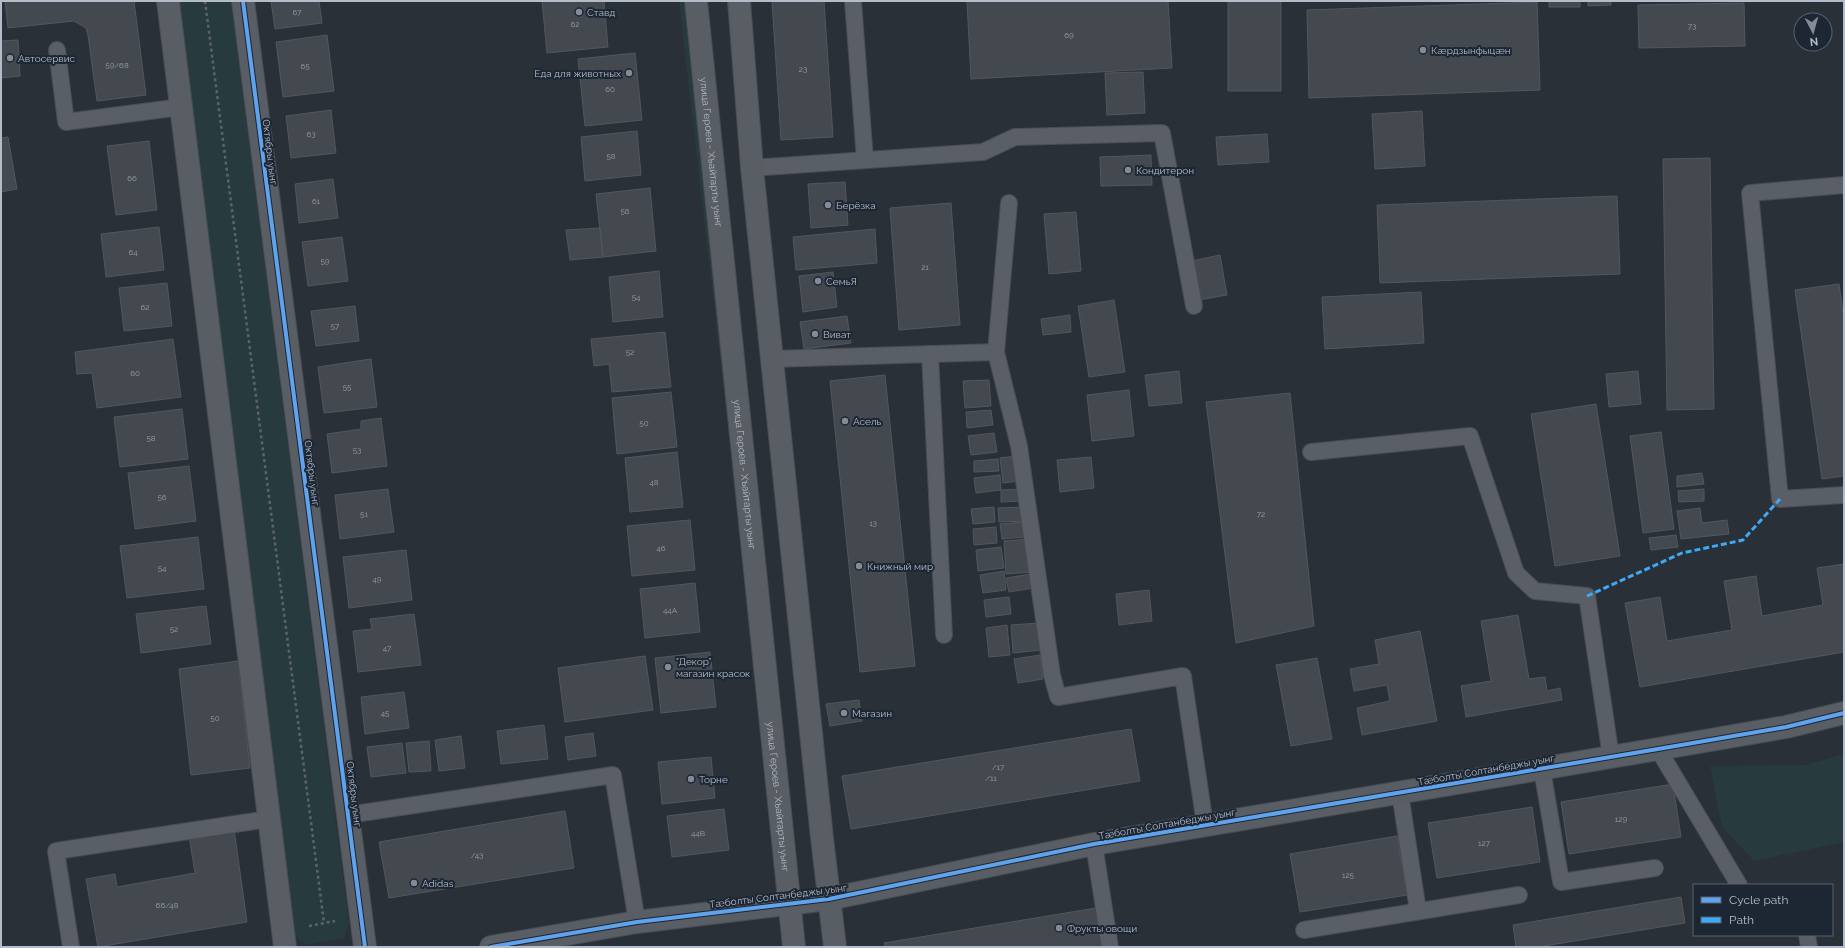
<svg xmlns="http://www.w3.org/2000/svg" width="1845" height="948" font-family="Raleway,sans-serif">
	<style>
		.green { fill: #273a3e }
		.building { fill: #444950; stroke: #52575f }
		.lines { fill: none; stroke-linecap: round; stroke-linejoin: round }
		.lane-casing { stroke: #484c53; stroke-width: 18 }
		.secondary-casing { stroke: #484c53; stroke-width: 24 }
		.path { stroke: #5d636a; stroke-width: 2.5; stroke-dasharray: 3 3; stroke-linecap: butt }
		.lane { stroke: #5a5e66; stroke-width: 16 }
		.secondary { stroke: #595d64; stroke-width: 22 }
		.quiet { stroke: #3fa9f5; stroke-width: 3; stroke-dasharray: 6 3; stroke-linecap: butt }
		.cycleway-casing { stroke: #1d2633; stroke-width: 6 }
		.cycleway { stroke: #60a3ed; stroke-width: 4 }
		.poi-dot { fill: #848b96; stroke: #1d2633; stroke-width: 1.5 }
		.labels { text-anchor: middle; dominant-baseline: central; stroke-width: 4; stroke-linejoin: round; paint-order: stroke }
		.number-label { font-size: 8px; fill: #989fab }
		.poi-label { font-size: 10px; fill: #b4bcc9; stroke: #1d2633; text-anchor: start }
		.street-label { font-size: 10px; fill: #b4bcc9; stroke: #1d2633 }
	</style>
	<rect width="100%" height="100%" fill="#2a3038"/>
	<path class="green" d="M177 1H231L349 924 344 938 306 945 295 936Z
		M679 1H690L777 854Z
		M1844 754V842L1754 861 1722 827 1710 766 1806 765Z"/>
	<path class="building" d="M5 1H134L146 95 97 101 88 35 86 28 74 21 8 28Z
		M271 1H319L322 23 275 29Z
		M542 1H604L608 47 547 53Z
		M772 1H824L833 137 781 140Z
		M967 1H1168L1172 68 971 79Z
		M1228 1H1281V91H1228Z
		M1549 1H1580V7H1549Z
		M1588 1H1611V5L1588 6Z
		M1537 2 1540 90 1309 98 1307 10Z
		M1744 3 1745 46 1639 48 1638 5Z
		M327 35 334 91 283 97 276 42Z
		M18 40 20 76 1 78V41Z
		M635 53 642 120 585 126 578 59Z
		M1143 72 1145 113 1107 115 1105 73Z
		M331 110 336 153 291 158 286 116Z
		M1422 111 1425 166 1375 169 1372 114Z
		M637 131 641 175 585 181 581 137Z
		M1267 134 1269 162 1218 165 1216 137Z
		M8 137 17 189 1 192V138Z
		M149 141 157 210 116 215 107 146Z
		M1151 155 1152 185 1101 186 1100 157Z
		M1710 158 1714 409 1667 410 1663 159Z
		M333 179 338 218 299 223 295 184Z
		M845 182 848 225 811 228 808 184Z
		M650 188 656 251 603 257 596 194Z
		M1617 196 1620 274 1380 283 1377 205Z
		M951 203 960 325 899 330 890 208Z
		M1076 212 1081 271 1049 274 1044 214Z
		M159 227 164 270 106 277 101 234Z
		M600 228 603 257 570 260 566 230Z
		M875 229 877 263 796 270 793 237Z
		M342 237 348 281 308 286 302 242Z
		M1220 255 1227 295 1199 300 1192 261Z
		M659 271 663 317 613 322 609 277Z
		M833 272 837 307 803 312 799 276Z
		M167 283 172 326 124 331 119 288Z
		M1839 284 1844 320V476L1822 479 1795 290Z
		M1421 292 1424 343 1325 349 1322 297Z
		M1114 300 1125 372 1089 377 1078 306Z
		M355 306 359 341 316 346 311 311Z
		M1070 315 1071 332 1043 335 1041 319Z
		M847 316 851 343 804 349 800 322Z
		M665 332 671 387 612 392 609 364 594 366 591 339Z
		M173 339 181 397 97 408 92 373 77 374 75 352Z
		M371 359 377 407 324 413 318 367Z
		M1179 371 1182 403 1149 406 1145 375Z
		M1638 371 1641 404 1609 407 1606 374Z
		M885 375 915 666 860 672 830 381Z
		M989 380 991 406 965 408 963 381Z
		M1129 390 1134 436 1092 441 1087 395Z
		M671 392 677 447 617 454 612 398Z
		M1290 393 1314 626 1236 643 1206 402Z
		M1596 404 1620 556 1555 566 1531 414Z
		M182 409 188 459 120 467 114 417Z
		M991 410 993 425 967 428 966 412Z
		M381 418 387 466 332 473 327 434 361 429V421Z
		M1661 432 1674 529 1643 533 1630 436Z
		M994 433 997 452 971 455 968 436Z
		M677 452 683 507 630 512 625 458Z
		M1016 456 1019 481 1003 483 1000 458Z
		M1091 457 1094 488 1060 492 1057 460Z
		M998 459 999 471 974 472V461Z
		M189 466 196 521 135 529 128 473Z
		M1702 473 1704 484 1677 487V476Z
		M1000 475 1001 490 976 493 974 478Z
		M388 489 394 532 340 539 335 495Z
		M1021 489 1022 501 1001 502V490Z
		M1704 489V501L1679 502 1678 491Z
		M994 507 995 522 973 524 971 509Z
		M1021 507 1023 521 999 522 998 508Z
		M1700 508 1702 523 1727 520 1729 534 1681 539 1677 511Z
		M690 520 695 570 632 576 627 526Z
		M1024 522 1025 537 1002 539 1000 524Z
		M996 527 997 543 974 545 973 529Z
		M1676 535 1678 547 1651 550 1649 538Z
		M198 537 204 589 127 598 120 546Z
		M1030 539 1033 572 1006 574 1004 541Z
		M1001 547 1004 568 978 571 976 550Z
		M406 550 412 600 349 608 343 557Z
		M1844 564V652L1640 687 1625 603 1660 597 1667 641 1732 630 1724 581 1756 576 1762 616 1823 605 1817 568Z
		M1004 571 1006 590 983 593 980 575Z
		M1031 574 1033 588 1009 592 1006 578Z
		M695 583 700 632 645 638 640 589Z
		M1149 590 1152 621 1119 625 1116 594Z
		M1009 597 1011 614 986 617 984 600Z
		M206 606 211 644 141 653 136 614Z
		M414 614 421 665 358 672 353 631 372 629 370 619Z
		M1518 615 1529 679 1545 677 1547 691 1560 688 1562 700 1466 717 1461 686 1491 681 1481 621Z
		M1039 623 1041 650 1013 653 1011 625Z
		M1007 625 1010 655 989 657 986 628Z
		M1420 631 1437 721 1362 735 1357 708 1390 701 1387 685 1354 691 1350 669 1379 664 1375 640Z
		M710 652 716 707 661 713 655 658Z
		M1040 655 1043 679 1018 683 1014 659Z
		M645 656 653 710 565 722 558 668Z
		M1317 658 1332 739 1291 746 1276 665Z
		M238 661 250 768 191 775 179 669Z
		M404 692 409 728 365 734 361 697Z
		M859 700 862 721 830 726 826 704Z
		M544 725 548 759 501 764 497 731Z
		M1131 729 1140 781 851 829 842 776Z
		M593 733 596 756 568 760 565 737Z
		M461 736 465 768 439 771 435 740Z
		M429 741 431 771 409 772 406 743Z
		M402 743 406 773 371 777 367 747Z
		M711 757 715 798 662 804 658 762Z
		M1673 784 1681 837 1569 854 1561 802Z
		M1532 807 1540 862 1437 878 1428 823Z
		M724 809 729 850 672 857 667 816Z
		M565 811 574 868 389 898 379 842Z
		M234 829 247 922 98 947 86 879 115 874 117 887 195 873 189 836Z
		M1397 836 1407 895 1300 912 1290 854Z
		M1681 897 1685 923 1538 947H1516L1513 925Z
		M1096 908 1103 947H885L884 943Z"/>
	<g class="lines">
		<g class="lane-casing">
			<path id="lane" d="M853 1 865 160
				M57 50 66 122 181 107
				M752 168 983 152 1015 137 1162 133 1194 306
				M1844 185 1750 193 1780 499 1844 495
				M996 352 1009 203
				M930 354 944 635
				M772 359 996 352 1019 446 1052 675 1058 697 1183 676 1205 825
				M1311 452 1470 436 1516 573 1535 591 1587 596 1611 757
				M1658 749 1739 885
				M1542 769 1561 882 1655 868
				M1400 793 1418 911
				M348 815 613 775 637 922
				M1094 844 1110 947
				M1304 930 1519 895
				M1807 935 1809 947
				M71 947 56 851 269 819"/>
		</g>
		<g class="secondary-casing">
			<g id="secondary">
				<path d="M168 1 285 947"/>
				<path d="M243 1 365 947"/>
				<path id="s1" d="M696 1 794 947"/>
				<path d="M739 1 752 168 822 838 835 947"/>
				<path d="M491 947 637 922 829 899 1094 844 1658 749 1786 727 1844 713"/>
			</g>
		</g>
		<path class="path" d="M205 1 324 923
			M309 926 335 921"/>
		<use href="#lane" class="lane"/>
		<use href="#secondary" class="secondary"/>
		<path class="quiet" d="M1587 596 1682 553 1743 540 1780 499"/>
		<g class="cycleway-casing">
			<path id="cycleway" d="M243 1 365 947
				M491 947 637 922 829 899 1094 844 1658 749 1786 727 1844 713"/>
		</g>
		<use href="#cycleway" class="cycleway"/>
	</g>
	<g class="poi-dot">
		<circle cx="579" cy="12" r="4"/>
		<circle cx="1423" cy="50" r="4"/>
		<circle cx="10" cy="58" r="4"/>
		<circle cx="629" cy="73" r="4"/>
		<circle cx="1128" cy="170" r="4"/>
		<circle cx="828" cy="205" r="4"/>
		<circle cx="818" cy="281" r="4"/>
		<circle cx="815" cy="334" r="4"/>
		<circle cx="845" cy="421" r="4"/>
		<circle cx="859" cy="566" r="4"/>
		<circle cx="668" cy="667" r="4"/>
		<circle cx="844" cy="713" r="4"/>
		<circle cx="691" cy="779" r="4"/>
		<circle cx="414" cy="883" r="4"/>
		<circle cx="1059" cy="928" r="4"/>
	</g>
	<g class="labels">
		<g class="number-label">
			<text x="297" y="12">67</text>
			<text x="575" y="24">62</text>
			<text x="1692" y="26">73</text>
			<text x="1069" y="35">69</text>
			<text x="117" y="65">59/68</text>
			<text x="305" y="66">65</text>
			<text x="803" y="69">23</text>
			<text x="610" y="89">60</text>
			<text x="311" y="134">63</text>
			<text x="611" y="156">58</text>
			<text x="132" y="178">66</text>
			<text x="316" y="201">61</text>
			<text x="625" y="211">56</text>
			<text x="133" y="252">64</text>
			<text x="325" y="261">59</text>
			<text x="925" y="267">21</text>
			<text x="636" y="297">54</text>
			<text x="145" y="307">62</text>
			<text x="335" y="326">57</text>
			<text x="630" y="352">52</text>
			<text x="135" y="373">60</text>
			<text x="347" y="387">55</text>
			<text x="644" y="423">50</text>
			<text x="151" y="438">58</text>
			<text x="357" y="450">53</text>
			<text x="654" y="482">48</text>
			<text x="162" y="497">56</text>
			<text x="364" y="514">51</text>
			<text x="1261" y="514">72</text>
			<text x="873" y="523">13</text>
			<text x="661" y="548">46</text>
			<text x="162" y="568">54</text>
			<text x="377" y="579">49</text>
			<text x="670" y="610">44А</text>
			<text x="174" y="629">52</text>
			<text x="387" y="648">47</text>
			<text x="385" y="713">45</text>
			<text x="215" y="718">50</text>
			<text x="998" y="767">/17</text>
			<text x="991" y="778">/11</text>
			<text x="1621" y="819">129</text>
			<text x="698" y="833">44В</text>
			<text x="1484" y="843">127</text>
			<text x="477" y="855">/43</text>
			<text x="1348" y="875">125</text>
			<text x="167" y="905">66/48</text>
		</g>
		<g class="poi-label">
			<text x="587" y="12">Ставд</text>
			<text x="1431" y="50">Кæрдзынфыцæн</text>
			<text x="18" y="58">Автосервис</text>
			<text x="621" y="73" text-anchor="end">Еда для животных</text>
			<text x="1136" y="170">Кондитерон</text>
			<text x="836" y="205">Берёзка</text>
			<text x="826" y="281">СемьЯ</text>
			<text x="823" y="334">Виват</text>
			<text x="853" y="421">Асель</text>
			<text x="867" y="566">Книжный мир</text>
			<text x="676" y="661">"Декор"<tspan x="676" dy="12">магазин красок</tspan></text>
			<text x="852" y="713">Магазин</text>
			<text x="699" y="779">Торне</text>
			<text x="422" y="883">Adidas</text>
			<text x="1067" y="928">Фрукты овощи</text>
		</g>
		<g class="street-label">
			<text transform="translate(270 152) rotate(83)">Октябры уынг</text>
			<text stroke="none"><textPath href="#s1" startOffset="152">улица Героев - Хъайтарты уынг</textPath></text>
			<text transform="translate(312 473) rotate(83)">Октябры уынг</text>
			<text stroke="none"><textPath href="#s1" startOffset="476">улица Героев - Хъайтарты уынг</textPath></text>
			<text transform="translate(1486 770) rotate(-10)">Тæболты Солтанбеджы уынг</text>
			<text transform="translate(354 794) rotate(83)">Октябры уынг</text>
			<text stroke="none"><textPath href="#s1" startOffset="800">улица Героев - Хъайтарты уынг</textPath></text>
			<text transform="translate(1167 824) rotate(-10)">Тæболты Солтанбеджы уынг</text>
			<text transform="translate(778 896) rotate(-7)">Тæболты Солтанбеджы уынг</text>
		</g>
	</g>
	<rect width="1845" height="948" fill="none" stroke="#b4bcc9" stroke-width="4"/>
	<rect x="1693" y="884" width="140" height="52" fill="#1d2633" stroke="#59626f"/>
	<rect x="1701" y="897" width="20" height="6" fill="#60a3ed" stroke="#59626f"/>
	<text x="1729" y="904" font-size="12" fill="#b4bcc9">Cycle path</text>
	<rect x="1701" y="917" width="20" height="6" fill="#3fa9f5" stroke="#59626f"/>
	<text x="1729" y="924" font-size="12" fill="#b4bcc9">Path</text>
	<g transform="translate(1813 32) rotate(174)"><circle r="19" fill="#1d2633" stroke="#59626f"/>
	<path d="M0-3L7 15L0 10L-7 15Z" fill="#848b96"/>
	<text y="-6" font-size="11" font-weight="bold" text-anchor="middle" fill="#b4bcc9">N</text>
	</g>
</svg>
